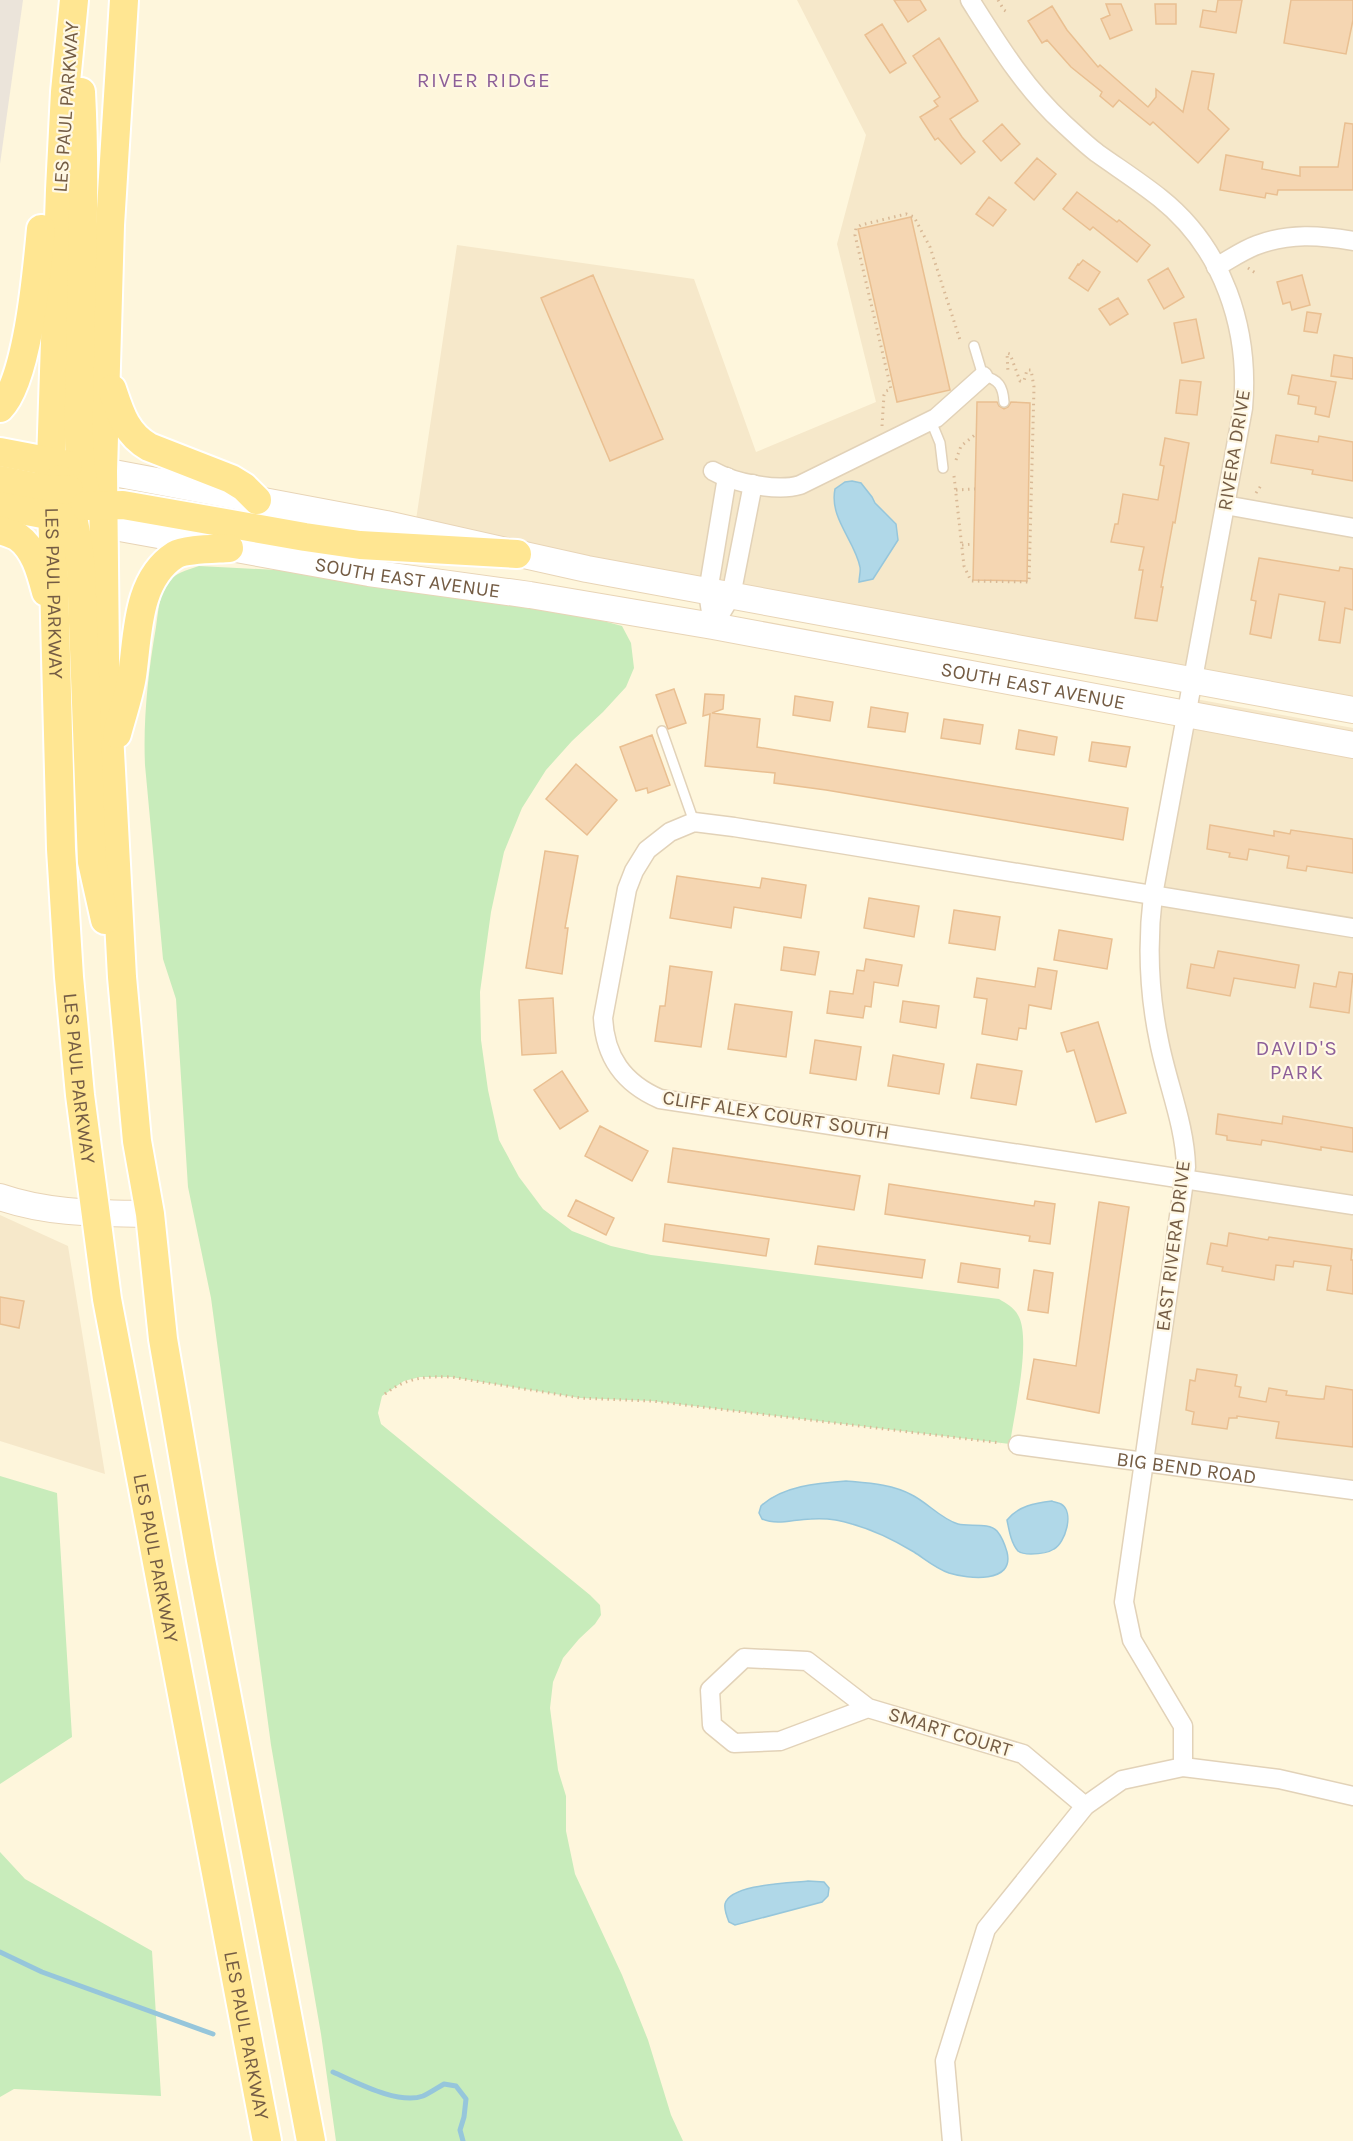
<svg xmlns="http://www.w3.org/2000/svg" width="1353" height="2141" font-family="Karla,sans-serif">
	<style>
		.residential { fill: #f6e8ca }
		.industrial { fill: #ebe4da }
		.green { fill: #c8ecbb }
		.water { fill: #b0d8e8; stroke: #96c6db; stroke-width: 1.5 }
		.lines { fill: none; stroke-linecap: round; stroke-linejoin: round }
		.stream { stroke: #96c6db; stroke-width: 5 }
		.building { fill: #f5d6b2; stroke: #e9bf91; stroke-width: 1.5 }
		.lane-casing { stroke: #e2d2b8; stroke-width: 12 }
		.street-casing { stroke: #e2d2b8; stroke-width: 21 }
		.secondary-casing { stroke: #e8d4b6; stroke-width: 28 }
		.primary-casing { stroke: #fff; stroke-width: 32 }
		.path { stroke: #d9b996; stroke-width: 3; stroke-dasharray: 1.5 4.5; stroke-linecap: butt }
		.lane { stroke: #fff; stroke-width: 9 }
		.street { stroke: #fff; stroke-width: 18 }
		.secondary { stroke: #fff; stroke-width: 26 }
		.primary { stroke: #ffe692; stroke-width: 28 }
		.labels { text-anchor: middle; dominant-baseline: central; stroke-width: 4.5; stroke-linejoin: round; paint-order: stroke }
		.street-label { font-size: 20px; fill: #745c44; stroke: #fff8e4 }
		.neighbourhood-label { font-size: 21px; letter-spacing: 1.5px; fill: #8d5f99; stroke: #fff8e4 }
	</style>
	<rect width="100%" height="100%" fill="#fef6dc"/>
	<path class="residential" d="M797 0H1353V700L578 558 416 520 457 245 694 279 756 452 876 402 837 244 866 135Z
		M1190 698 1353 728V1490L1144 1463 1185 1179 1149 950Z
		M0 1215 68 1246 105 1474 0 1441Z"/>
	<path class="industrial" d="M0 0H23L0 164Z"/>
	<path class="green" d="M199 566 296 571 375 587 577 614 622 626 631 643 634 668 626 687 603 712 572 741 546 770 522 808 504 852 491 912 480 992 481 1040 488 1090 499 1140 519 1177 543 1209 572 1231 611 1246 651 1255 999 1299C1007 1304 1015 1308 1019 1317 1031 1342 1014 1415 1010 1444L652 1401 580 1398 451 1377H420L404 1381 382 1396 378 1413 381 1424 590 1595 600 1605 601 1615 595 1624 579 1639 563 1658 553 1682 550 1708 558 1770 566 1796V1831L575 1874 622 1975 648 2040 671 2115 683 2141H336L321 2034 271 1745 211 1298 188 1187 176 999 163 959 145 765C143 720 148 673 156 627 158 613 159 596 167 583 175 573 187 570 199 566Z
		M0 1476 57 1493 72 1737 0 1784Z
		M0 1852 25 1879 152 1951 161 2096 14 2089 0 2097Z"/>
	<path class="water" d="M852 481 861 483 872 497 875 503 896 524 898 540 873 579 859 582C859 577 861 571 860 567 855 541 829 518 835 489L845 482Z
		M846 1481C868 1483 892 1484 912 1495 928 1503 941 1519 958 1524 969 1527 989 1522 997 1531 1002 1537 1005 1545 1007 1552 1015 1584 968 1579 949 1573 935 1568 925 1559 914 1552 894 1540 874 1530 852 1524 840 1520 824 1518 811 1519 794 1519 778 1526 762 1519L759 1513 761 1506C782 1486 818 1483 846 1481Z
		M1052 1501C1053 1502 1060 1503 1061 1504 1075 1512 1065 1543 1054 1549 1048 1553 1038 1554 1031 1554 1026 1554 1022 1554 1018 1551 1011 1543 1009 1530 1007 1520 1018 1506 1035 1503 1052 1501Z
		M808 1881 824 1882 829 1888 828 1896 822 1902 735 1925 729 1922C727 1917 724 1910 725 1904 730 1884 790 1883 808 1881Z"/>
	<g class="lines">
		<path class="stream" d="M0 1952 42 1972 213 2034
			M333 2072C356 2082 398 2105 423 2096 430 2093 437 2088 444 2084L456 2086 466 2099 464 2117 460 2130 463 2141"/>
	</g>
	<path class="building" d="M894 0H920L926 10 908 22Z
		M1218 0H1242L1236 33 1200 27 1203 10 1216 12Z
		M1291 0H1353V20L1346 54 1284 43Z
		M1106 4H1121L1132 30 1110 39 1101 19 1110 15Z
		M1155 4H1176V24H1156Z
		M1052 6 1067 30 1098 67 1100 65 1148 107 1156 97V89L1183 112 1192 71 1214 74 1208 109 1229 129 1198 163 1153 122 1150 125 1119 100 1113 107 1100 96 1102 92 1071 67 1047 40 1042 43 1028 21Z
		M882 24 906 63 890 73 865 35Z
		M939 38 978 101 950 119 962 137 975 152 961 164 938 138 935 140 920 117 938 106 934 101 940 97 913 56Z
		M1345 123 1353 124V190H1278L1277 195 1266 193 1265 198 1220 190 1226 155 1263 162 1262 169 1300 176V167H1338Z
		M1002 124 1020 144 1001 161 983 141Z
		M1037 158 1056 174 1034 200 1015 183Z
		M1077 192 1117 222 1119 220 1150 245 1137 262 1093 227 1090 230 1063 209Z
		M989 197 1006 210 993 226 976 214Z
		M911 217 950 390 897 402 858 229Z
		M1083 260 1100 272 1088 291 1069 278 1078 264 1079 265Z
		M1168 268 1184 297 1164 309 1148 280Z
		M593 275 663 439 610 461 541 298Z
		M1302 275 1310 305 1292 310 1290 302 1283 304 1277 282Z
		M1118 298 1128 314 1110 325 1099 309Z
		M1307 312 1321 314 1317 333 1304 331Z
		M1196 319 1204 358 1182 363 1174 323Z
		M1334 355 1353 358V379L1331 376Z
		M1292 375 1336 382 1329 417 1315 414 1316 407 1298 404 1299 396 1288 394Z
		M1180 380 1201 382 1197 415 1176 413Z
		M977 402H997L999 406 1004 409 1008 407 1011 402 1030 403 1027 581 973 580Z
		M1276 435 1318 442 1319 436 1353 442V481L1312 474 1313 470 1271 463Z
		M1165 438 1189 443 1175 523 1173 522 1161 587H1163L1157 621 1135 618 1143 570H1139L1144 547 1111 542 1115 524H1118L1123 494 1158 500 1164 466 1160 465Z
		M1259 558 1339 571 1340 567 1353 569V610L1345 608 1340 643 1319 640 1325 602 1279 594 1271 638 1250 634 1256 601 1251 600Z
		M674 689 686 723 668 729 656 695Z
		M705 694 724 695 723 709 712 713 760 719 757 747 1128 808 1123 840 826 790 774 783 775 773 705 766 710 714 703 716Z
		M795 696 833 702 830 721 793 715Z
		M871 707 908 713 905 732 868 727Z
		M944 719 983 725 980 744 941 738Z
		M1019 730 1057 737 1054 755 1016 749Z
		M652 735 670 785 648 793 647 788 636 791 620 747Z
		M1092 742 1130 747 1126 767 1089 761Z
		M576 764 617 800 587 835 546 799Z
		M1210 825 1274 836V831L1290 834 1291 830 1353 839V873L1307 866 1306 871 1287 868 1289 856 1249 849 1247 860 1229 857 1230 853 1207 849Z
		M545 851 578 856 565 928H568L562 974 526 968Z
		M677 876 760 888 762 878 806 885 801 918 734 907 731 928 670 918Z
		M869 898 919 906 914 937 864 928Z
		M954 910 1000 917 995 950 949 943Z
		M1059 930 1112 939 1107 969 1054 960Z
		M784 947 819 952 815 975 781 970Z
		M1218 951 1299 965 1295 988 1234 978 1230 996 1187 988 1191 964 1214 968Z
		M866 959 902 965 898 986 874 982 871 1007 865 1006 863 1018 827 1013 830 991 853 994 857 970 864 971Z
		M670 966 712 972 701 1047 655 1041 660 1006H665Z
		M1038 968 1057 971 1051 1009 1029 1005 1026 1029 1019 1028 1017 1040 982 1034 987 999 974 997 977 978 1035 987Z
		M1339 972 1353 974 1349 1013 1310 1007 1314 983 1336 987Z
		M553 998 556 1053 522 1055 519 1000Z
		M903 1001 939 1006 936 1028 900 1022Z
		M735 1004 792 1012 786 1057 728 1049Z
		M1098 1022 1126 1113 1096 1122 1074 1050 1067 1052 1061 1033Z
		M815 1040 861 1047 856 1080 810 1073Z
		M893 1055 944 1064 939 1094 888 1086Z
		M977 1064 1022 1071 1016 1105 971 1098Z
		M562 1071 588 1111 560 1129 534 1090Z
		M1218 1114 1282 1124 1283 1116 1353 1128V1152L1321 1147V1150L1262 1140 1261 1145 1227 1140V1136L1216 1134Z
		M600 1126 648 1151 632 1181 585 1156Z
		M673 1148 860 1176 854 1210 668 1182Z
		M889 1184 1034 1206 1035 1201 1055 1204 1050 1244 1029 1241 1030 1236 885 1214Z
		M576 1200 614 1218 606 1235 568 1216Z
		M1099 1202 1129 1207 1099 1413 1027 1399 1034 1359 1076 1366Z
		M665 1224 769 1239 766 1256 663 1241Z
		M1229 1233 1268 1240 1269 1237 1352 1249 1351 1260H1353V1294L1327 1290 1331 1266 1294 1261 1293 1267 1276 1265 1274 1280 1222 1271 1223 1267 1207 1264 1211 1243 1227 1246Z
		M818 1246 925 1260 922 1278 815 1264Z
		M961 1263 1000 1269 998 1288 958 1282Z
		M1034 1270 1053 1273 1048 1313 1028 1310Z
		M0 1297 24 1301 19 1328 0 1324Z
		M1197 1369 1237 1375 1235 1386 1241 1387 1239 1397 1266 1402 1269 1388 1287 1391 1286 1395 1319 1399H1324L1326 1386 1353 1390V1447L1276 1438 1279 1422 1237 1416V1418H1229L1227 1429 1192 1424 1194 1412 1186 1410 1190 1380 1195 1381Z"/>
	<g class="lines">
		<g class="lane-casing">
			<path id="lane" d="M974 346 983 376C999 379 1003 387 1004 402
				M931 421 940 443 943 468
				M662 731 694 822"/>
		</g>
		<g class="street-casing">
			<g id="street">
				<path d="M970 0C998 44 1024 87 1063 123 1074 133 1085 144 1097 153 1118 168 1140 182 1160 198 1223 248 1250 328 1243 408L1153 895C1147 944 1149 993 1159 1041 1167 1083 1185 1124 1186 1167L1124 1602 1132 1640 1183 1726V1767"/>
				<path d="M1216 267C1229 260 1243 250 1257 245 1289 233 1320 235 1353 241"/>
				<path d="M713 471C734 483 777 492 800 485L936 418 983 376"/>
				<path d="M1225 505 1353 528"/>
				<path d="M713 626 708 592 727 477"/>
				<path d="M713 626 731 596 753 484"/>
				<path d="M1353 928 841 844 734 827 694 822 670 832 647 850 634 871 627 889 603 1018C605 1057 623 1083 660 1099L1353 1205"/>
				<path id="s1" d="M1018 1445 1353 1490"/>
				<path d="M868 1708 780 1741 734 1743 712 1725 710 1690 744 1658 807 1661 868 1708 1023 1754 1085 1806"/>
				<path d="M952 2141 945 2061 986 1929 1085 1806 1122 1780 1183 1767 1279 1779 1353 1796"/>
			</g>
		</g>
		<g class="secondary-casing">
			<g id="secondary">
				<path d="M103 471 386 524 587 569 1353 710"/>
				<path id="s2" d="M103 525 369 573 530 595 713 626 1353 745"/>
				<path d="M0 1197C49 1214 99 1213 150 1214"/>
			</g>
		</g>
		<g class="primary-casing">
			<g id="primary">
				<path id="s3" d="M74 0 65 92 60 190 51 463 61 849 69 977 80 1095 107 1299 267 2141"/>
				<path d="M124 0 110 225 103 471 105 658 122 977 137 1141 150 1214 163 1339 201 1560 311 2141"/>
				<path d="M81 92C86 184 81 274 80 366 79 408 75 467 90 506"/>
				<path d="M112 389C120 413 126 434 149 447L231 479 244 487 257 500"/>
				<path d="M0 408C28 380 37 271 41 229"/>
				<path d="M0 452 68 465"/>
				<path d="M60 479C73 505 78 539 81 569L92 862 105 920"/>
				<path d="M0 480 51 490 69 489"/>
				<path d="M0 506 69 519"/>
				<path d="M85 506 123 505 305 537 360 545 517 554"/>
				<path d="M0 530C6 532 13 534 18 537 35 549 41 573 46 592"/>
				<path d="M117 734C122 715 129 695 132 676 138 636 136 580 175 555 185 549 216 549 229 548"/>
			</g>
		</g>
		<path class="path" d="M998 0 1004 10 1009 13
			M1248 268 1257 274
			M882 426 884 395 886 391 891 389 855 235 856 228 861 225 906 214 914 217 930 247 961 343
			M956 460 961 446 976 434
			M954 476 964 566 971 581 1029 582 1034 387 1031 370H1027L1024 381H1020L1010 354 1007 353 1008 373
			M956 490 975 489
			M1256 493 1262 484
			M962 545 974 544
			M385 1394C405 1378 426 1376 451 1377L580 1398 652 1401 1001 1443"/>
		<use href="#lane" class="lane"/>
		<use href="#street" class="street"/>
		<use href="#secondary" class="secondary"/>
		<use href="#primary" class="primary"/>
	</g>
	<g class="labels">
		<g class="street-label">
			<text transform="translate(66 107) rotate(-86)">LES PAUL PARKWAY</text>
			<text transform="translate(1234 450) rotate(-81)">RIVERA DRIVE</text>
			<text stroke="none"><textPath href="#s2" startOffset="309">SOUTH EAST AVENUE</textPath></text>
			<text stroke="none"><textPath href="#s3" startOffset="594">LES PAUL PARKWAY</textPath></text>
			<text stroke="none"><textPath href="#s2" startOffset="944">SOUTH EAST AVENUE</textPath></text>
			<text stroke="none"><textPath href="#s3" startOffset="1080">LES PAUL PARKWAY</textPath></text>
			<text transform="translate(776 1115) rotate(9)">CLIFF ALEX COURT SOUTH</text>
			<text transform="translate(1173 1246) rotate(-83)">EAST RIVERA DRIVE</text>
			<text stroke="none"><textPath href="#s1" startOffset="170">BIG BEND ROAD</textPath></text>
			<text stroke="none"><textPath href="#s3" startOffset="1566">LES PAUL PARKWAY</textPath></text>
			<text transform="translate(950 1732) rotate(17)">SMART COURT</text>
			<text stroke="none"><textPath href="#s3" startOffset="2052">LES PAUL PARKWAY</textPath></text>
		</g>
		<g class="neighbourhood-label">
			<text x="484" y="80">RIVER RIDGE</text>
			<text x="1297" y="1048">DAVID'S<tspan x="1297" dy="24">PARK</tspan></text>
		</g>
	</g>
</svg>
